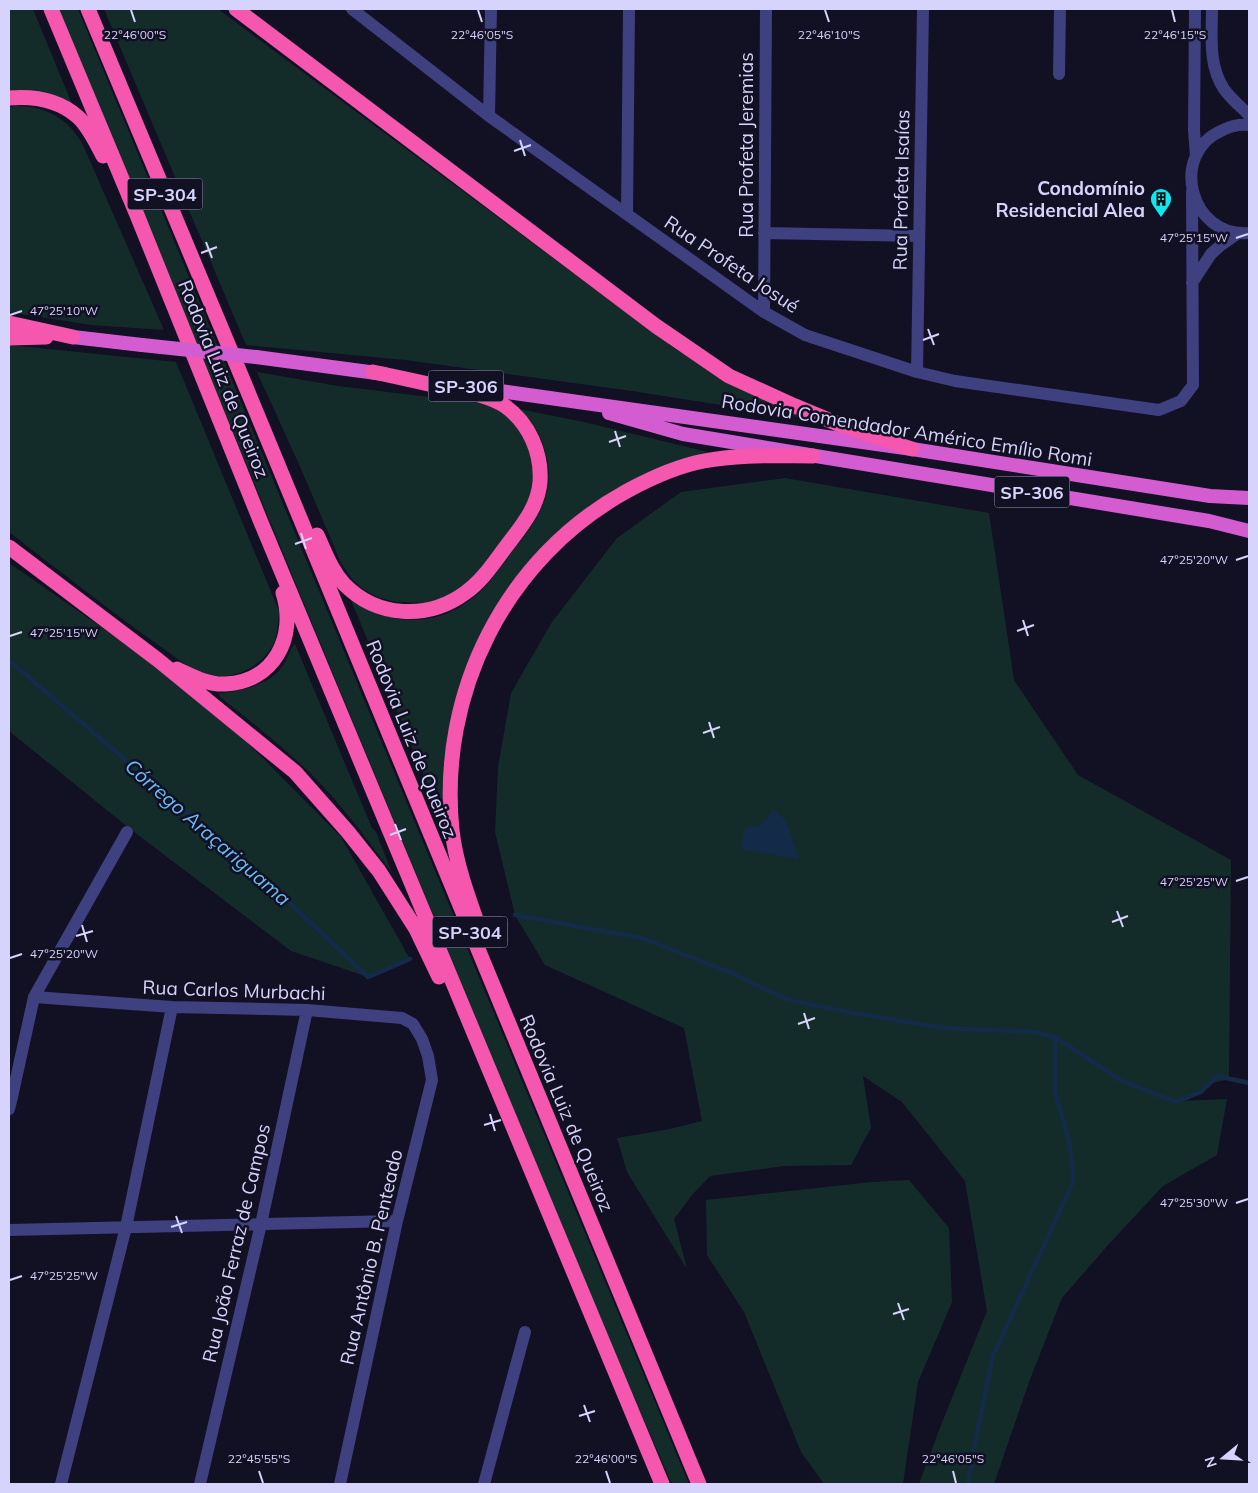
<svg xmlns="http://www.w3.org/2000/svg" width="1258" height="1493" font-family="Mulish,sans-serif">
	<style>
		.green { fill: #132c2a }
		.water { fill: #132b49 }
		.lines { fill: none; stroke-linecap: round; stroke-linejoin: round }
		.stream { stroke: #132b49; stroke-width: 4.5 }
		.minor { stroke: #3e407f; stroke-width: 12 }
		.tertiary { stroke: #3e407f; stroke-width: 12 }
		.trunk { stroke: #d45cd1; stroke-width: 14 }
		.motorway { stroke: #f457ad; stroke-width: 15 }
		.trunk-bridge { stroke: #d45cd1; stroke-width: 14 }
		.ticks { fill: none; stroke: #d6d4fc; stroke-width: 2 }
		.labels { text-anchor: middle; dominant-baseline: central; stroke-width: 5; stroke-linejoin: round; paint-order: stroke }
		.shield { fill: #121023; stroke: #9b99bb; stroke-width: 1 }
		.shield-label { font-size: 18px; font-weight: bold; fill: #d6d4fc }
		.street-label { font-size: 19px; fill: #d6d4fc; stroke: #121023 }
		.poi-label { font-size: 19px; font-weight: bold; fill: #d6d4fc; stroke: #121023; text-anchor: end }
		.water-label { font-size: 20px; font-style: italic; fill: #69bef6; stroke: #121023 }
		.ticks-label { font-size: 12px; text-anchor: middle; fill: #d6d4fc; stroke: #121023; stroke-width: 5; stroke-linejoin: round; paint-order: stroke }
	</style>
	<rect width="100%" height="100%" fill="#121023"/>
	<path class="green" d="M9 9H33L72 104 9 91Z
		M58 9H78L689 1484H672L604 1328Z
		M104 9H218L675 349 737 386 810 419 632 391 405 360 246 345Z
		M15 106C46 106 68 118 83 145L164 330 91 325 9 312V107Z
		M9 345 176 362 279 611C278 623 278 635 273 645 260 669 228 683 202 673 185 666 169 652 154 642 105 607 57 569 9 532Z
		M257 372 338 386 488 404 499 408 517 426 532 453 535 481 528 508 483 572 456 593 429 603 396 602 377 597 363 589 352 579 341 563 302 471Z
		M519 409 584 422 712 453 564 530 470 669 448 833 350 598C391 629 442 627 479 593 490 583 499 569 508 557 536 522 559 494 544 447 539 431 531 420 519 409Z
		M785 478 989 513 1014 680 1078 775 1231 860 1229 1079 1209 1084 1191 1096 1178 1101 1227 1099 1217 1155 1163 1186 1108 1245 1062 1298 1029 1382 994 1484H919L941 1425 987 1311 965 1181 902 1102 863 1076 871 1128 851 1165 784 1166 710 1176 692 1195 674 1219 687 1269 627 1172 617 1138 670 1129 702 1121 684 1028 545 965 515 915 495 832 498 767 511 693 552 622 617 538 681 492Z
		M9 563 153 663 233 728 341 837 410 959 368 977 291 951 129 828 9 731Z
		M295 644 372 828 376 832 392 873C366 838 340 802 309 772 281 745 250 721 220 697L219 693C241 691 267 686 281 668 287 661 289 649 295 644Z
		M909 1180 949 1228 952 1302 918 1382 903 1484H824L801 1452 744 1312 707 1255 706 1200 871 1182Z"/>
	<path class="water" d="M774 809 786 821 799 859 741 849 745 828 761 825Z"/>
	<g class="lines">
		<path class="stream" d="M9 662 12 663 257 872 368 977 410 959
			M515 915 642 938 729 972 788 1000 853 1013 944 1028 1033 1032 1055 1037 1122 1081 1176 1102 1201 1092 1217 1076 1249 1083
			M968 1484 973 1453 993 1356 1074 1180 1069 1141 1055 1091V1037"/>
		<path class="minor" d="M352 9 489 116 764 312 805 335 917 372 955 381 1159 410 1181 401 1193 385 1192 192
			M1059 74 1060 9
			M489 116 491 9
			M627 214 629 9
			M764 233 918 236
			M1192 283 1211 254 1221 245 1238 233
			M764 312 766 9
			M917 372 923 9
			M34 997 172 1007 307 1010 402 1018 413 1024 422 1039 428 1056 432 1080 397 1221 340 1484
			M12 1097 34 997 127 832
			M9 1230 397 1221
			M61 1484 126 1227 172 1007
			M200 1484 261 1224 307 1010
			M484 1484 525 1332"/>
		<path class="tertiary" d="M1195 9 1194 130 1196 156
			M1212 9C1212 36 1208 65 1224 89 1231 99 1241 107 1249 115
			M1249 125C1240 124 1231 126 1223 130 1168 153 1190 238 1249 233
			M9 1097H12L9 1109"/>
		<path class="trunk" d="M73 337 142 345
			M256 357 384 374
			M465 386 912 449 1210 496 1249 498
			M609 413 683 434 1209 521 1249 531"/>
		<path class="motorway" d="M51 9 137 215 260 520 662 1484
			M88 9 243 380 699 1484
			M236 9 656 326 729 376 795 406 843 426 912 449
			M9 98C33 96 59 100 78 117 88 126 97 144 103 156
			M9 323 73 337
			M9 338 46 337
			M317 535C325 552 331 570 344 584 377 618 428 620 465 593 482 581 493 564 505 548 520 528 538 508 540 482 542 453 529 423 505 406 489 395 466 392 447 388 423 383 398 377 373 372
			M9 547 158 660 295 772 348 832 379 871 416 929 439 977
			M177 669C192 676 208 685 225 684 274 682 297 637 283 593
			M482 936C470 902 456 866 452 830 438 693 505 558 627 491 651 478 677 466 704 461 739 454 777 456 813 456"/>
		<path class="trunk-bridge" d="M142 345 256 357"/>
	</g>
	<path class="ticks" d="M131 10 135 22M478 10 482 22M825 10 829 22M1172 10 1175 22M520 140 525 156M514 151 531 145M1236 238 1248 234M206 242 212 258M201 253 217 247M10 315 22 311M928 329 934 345M923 340 939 334M615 431 620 447M609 442 626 436M301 533 306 549M295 544 312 538M1236 560 1248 556M1023 620 1028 636M1017 631 1034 625M10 636 22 632M709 722 714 738M703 733 720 727M395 824 401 840M390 835 406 829M1236 881 1248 877M1117 911 1123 927M1112 922 1128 916M82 925 87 942M76 936 93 931M10 958 22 954M804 1013 809 1029M798 1024 815 1018M490 1114 495 1131M484 1125 501 1120M1236 1203 1248 1199M176 1216 182 1233M171 1227 187 1222M10 1280 22 1276M898 1303 904 1320M893 1314 909 1309M584 1405 590 1422M579 1416 595 1411M259 1471 263 1483M606 1471 610 1483M953 1471 956 1483"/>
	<defs>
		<g id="building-pin" transform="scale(1.125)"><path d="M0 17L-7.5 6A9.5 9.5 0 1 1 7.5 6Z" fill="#0fe6ed" stroke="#121023"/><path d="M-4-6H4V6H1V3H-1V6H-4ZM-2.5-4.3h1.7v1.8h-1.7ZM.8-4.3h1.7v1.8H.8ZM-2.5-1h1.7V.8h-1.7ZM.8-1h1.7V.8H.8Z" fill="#111"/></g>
	</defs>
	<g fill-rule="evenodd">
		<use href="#building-pin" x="1161" y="199"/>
	</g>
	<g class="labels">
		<g class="shield">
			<rect x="127.5" y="178.5" width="75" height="31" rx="4"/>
			<rect x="428.5" y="370.5" width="75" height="31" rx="4"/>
			<rect x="994.5" y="476.5" width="75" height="31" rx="4"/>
			<rect x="432.5" y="916.5" width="75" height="31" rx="4"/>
		</g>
		<g class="shield-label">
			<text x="165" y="194">SP-304</text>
			<text x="466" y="386">SP-306</text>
			<text x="1032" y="492">SP-306</text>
			<text x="470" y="932">SP-304</text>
		</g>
		<g class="street-label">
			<text transform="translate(746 145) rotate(-90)">Rua Profeta Jeremias</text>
			<text transform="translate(901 190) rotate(-89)">Rua Profeta Isaías</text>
			<text transform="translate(732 264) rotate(34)">Rua Profeta Josué</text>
			<text transform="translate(224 379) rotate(68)">Rodovia Luiz de Queiroz</text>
			<text transform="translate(907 430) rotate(9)">Rodovia Comendador Américo Emílio Romi</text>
			<text transform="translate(412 739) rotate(68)">Rodovia Luiz de Queiroz</text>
			<text transform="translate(234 990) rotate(2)">Rua Carlos Murbachi</text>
			<text transform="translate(567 1113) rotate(67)">Rodovia Luiz de Queiroz</text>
			<text transform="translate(236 1243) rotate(-77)">Rua João Ferraz de Campos</text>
			<text transform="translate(371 1257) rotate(-77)">Rua Antônio B. Penteado</text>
		</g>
		<g class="poi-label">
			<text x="1145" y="188">Condomínio<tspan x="1145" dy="22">Residencial Alea</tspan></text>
		</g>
		<g class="water-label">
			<text transform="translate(208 832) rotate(41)">Córrego Araçariguama</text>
		</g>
	</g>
	<g class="ticks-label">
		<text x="135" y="39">22°46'00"S</text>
		<text x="482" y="39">22°46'05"S</text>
		<text x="829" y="39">22°46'10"S</text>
		<text x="1175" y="39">22°46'15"S</text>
		<text x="1194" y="242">47°25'15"W</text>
		<text x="64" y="315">47°25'10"W</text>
		<text x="1194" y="564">47°25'20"W</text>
		<text x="64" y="637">47°25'15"W</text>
		<text x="1194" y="886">47°25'25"W</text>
		<text x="64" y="958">47°25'20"W</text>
		<text x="1194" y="1207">47°25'30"W</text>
		<text x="64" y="1280">47°25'25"W</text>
		<text x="259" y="1463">22°45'55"S</text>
		<text x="606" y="1463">22°46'00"S</text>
		<text x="953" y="1463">22°46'05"S</text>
	</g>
	<rect width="1258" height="1493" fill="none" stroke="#d6d4fc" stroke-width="20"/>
	<g transform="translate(1223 1458) rotate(252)" stroke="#121023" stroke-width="4" paint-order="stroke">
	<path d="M0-4L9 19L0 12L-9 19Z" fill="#d6d4fc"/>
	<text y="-8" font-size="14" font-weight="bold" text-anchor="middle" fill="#d6d4fc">N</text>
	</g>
</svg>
